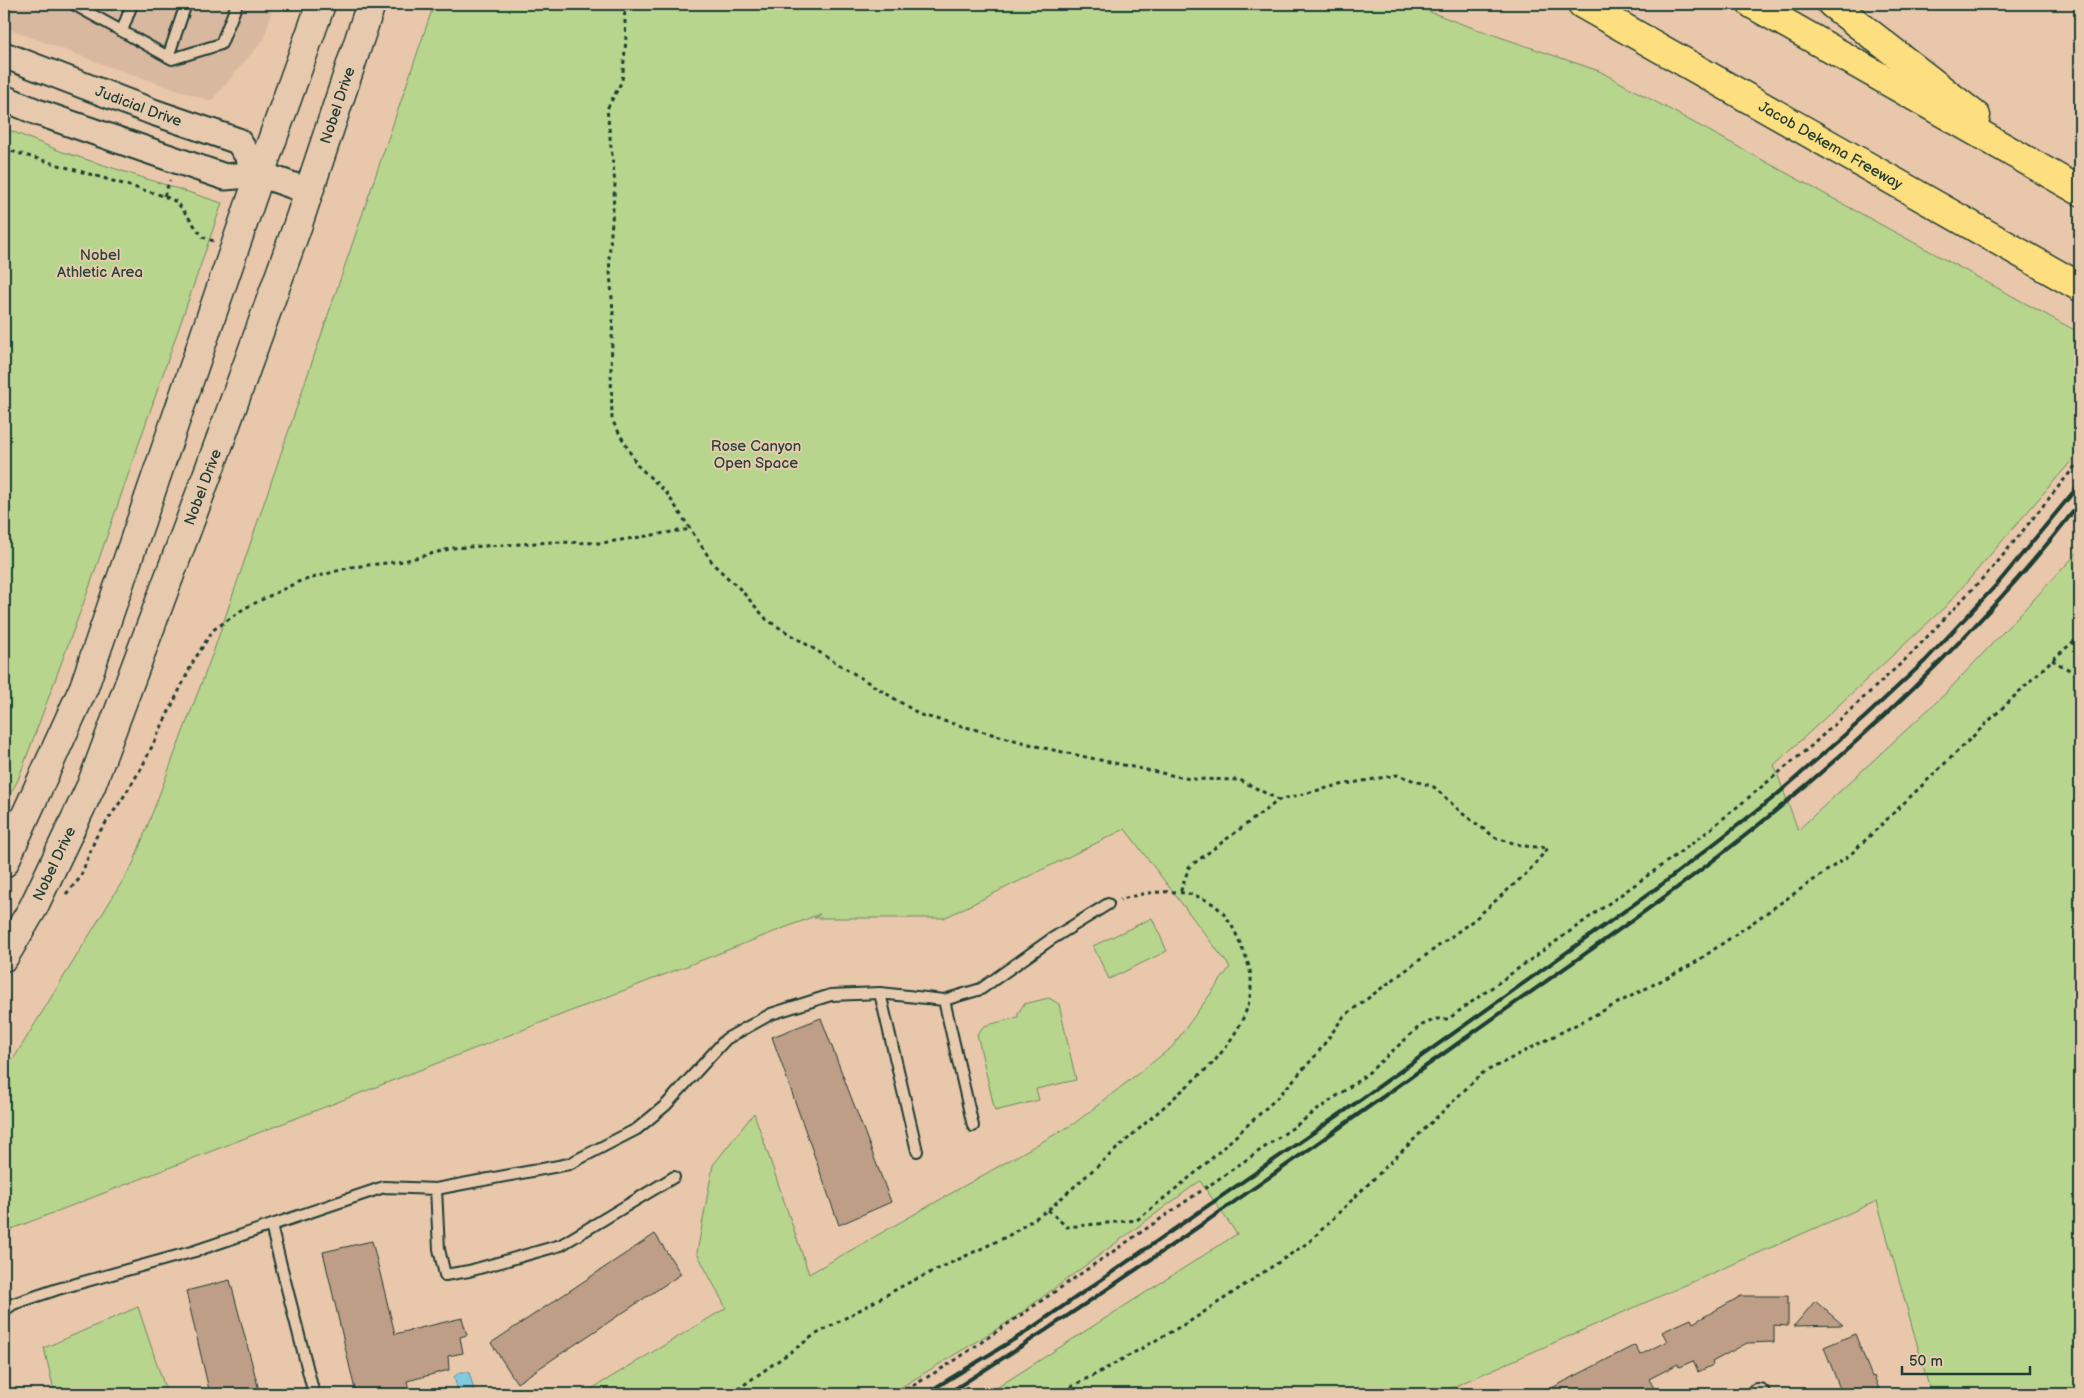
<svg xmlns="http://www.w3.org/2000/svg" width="2084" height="1398" font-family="'Balsamiq Sans',sans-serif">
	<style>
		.built { fill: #d8b89e }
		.green { fill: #b7d58d; stroke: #6b8960 }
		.water { fill: #80cae0; stroke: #59929b }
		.building { fill: #be9e87; stroke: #1f3d34 }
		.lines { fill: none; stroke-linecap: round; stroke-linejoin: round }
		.service-casing { stroke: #1f3d34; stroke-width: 14 }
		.minor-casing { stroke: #1f3d34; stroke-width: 24 }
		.tertiary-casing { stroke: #1f3d34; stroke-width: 29 }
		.secondary-casing { stroke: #1f3d34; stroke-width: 31 }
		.motorway-casing { stroke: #1f3d34; stroke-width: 31 }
		.path { stroke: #1f3d34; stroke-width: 3; stroke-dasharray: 4 4; stroke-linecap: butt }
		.service { stroke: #e7caae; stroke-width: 10 }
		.minor { stroke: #e7caae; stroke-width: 20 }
		.tertiary { stroke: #e7caae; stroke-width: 25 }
		.secondary { stroke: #e7caae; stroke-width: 28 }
		.motorway { stroke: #fedf80; stroke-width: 28 }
		.rail { stroke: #1f3d34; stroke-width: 4 }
		.labels { text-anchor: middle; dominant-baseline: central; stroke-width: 4; stroke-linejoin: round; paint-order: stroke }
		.street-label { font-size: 15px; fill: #1f3d34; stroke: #e7caae }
		.park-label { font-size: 15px; fill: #274538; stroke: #e7caae }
	</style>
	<rect width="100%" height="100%" fill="#e9c7ab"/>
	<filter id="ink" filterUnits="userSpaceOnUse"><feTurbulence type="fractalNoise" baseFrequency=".02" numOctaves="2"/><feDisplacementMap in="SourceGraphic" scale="10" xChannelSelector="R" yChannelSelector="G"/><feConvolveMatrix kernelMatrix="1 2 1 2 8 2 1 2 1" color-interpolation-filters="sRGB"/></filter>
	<g filter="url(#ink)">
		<path class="built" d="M4 4H274L264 39 211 101 110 67 4 27Z"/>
		<path class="green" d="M434 4H1410L1462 24 1599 71 2080 333V451L1946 606 1774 765 1798 830 1945 694 2080 550V1394H1931L1877 1201 1437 1394H987L1237 1234 1200 1181 1010 1321 890 1394H583L726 1308 697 1253 713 1165 754 1113 809 1274 1075 1123 1172 1047 1230 967 1125 829 944 918H814L820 914 4 1232V1066L14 1058 133 864 214 650Z
			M4 128 60 151 222 203 89 588 18 780 4 805Z
			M1152 918 1167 951 1109 979 1093 946Z
			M1049 998 1059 1004 1076 1080 1036 1089 1039 1100 995 1111 977 1034 984 1026 1018 1017V1013L1024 1004Z
			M138 1307 167 1394H55L44 1348Z"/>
		<path class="water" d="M460 1372H469L475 1394H459L454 1377Z"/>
		<path class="building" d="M821 1018 891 1202 839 1225 772 1037Z
			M655 1234 681 1274 517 1383 491 1343Z
			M372 1241 395 1334 462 1318 467 1335 460 1337 463 1353 448 1356 449 1370 407 1381 410 1394H356L323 1252Z
			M230 1280 260 1394H210L186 1291Z
			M1741 1296H1788V1326L1774 1325V1342L1747 1343 1712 1362 1713 1365 1698 1372 1693 1361 1679 1367 1678 1364 1649 1379 1657 1394H1540L1635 1345 1640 1355 1667 1341 1662 1332 1691 1319 1693 1323Z
			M1815 1301 1843 1325 1794 1326Z
			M1855 1334 1872 1377 1874 1376 1881 1394H1842L1824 1347Z"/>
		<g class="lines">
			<g class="service-casing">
				<path id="service" d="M73 4 172 59 221 44 237 4
					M122 31 132 4
					M168 57 186 4
					M880 993 917 1151
					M944 1000 973 1126
					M436 1189 439 1249 445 1275 469 1271 561 1245 674 1177
					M271 1226 314 1394
					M4 1311 13 1304 58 1289 195 1251 384 1187 436 1189 569 1164 637 1129 666 1105 726 1039 771 1014 831 995 880 993 944 1000 981 989 1050 940 1108 904"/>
			</g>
			<g class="minor-casing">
				<path id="minor" d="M1757 1394H1759"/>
			</g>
			<g class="tertiary-casing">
				<g id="tertiary">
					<path id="s1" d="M4 55 153 112 238 141 260 174"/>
					<path d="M4 98 37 112 225 177 260 174 308 191"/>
				</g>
			</g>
			<g class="secondary-casing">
				<g id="secondary">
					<path d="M4 863 84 687 260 174 321 4"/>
					<path id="s2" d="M4 957 33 908 91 786 221 438 297 227 371 4"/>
				</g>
			</g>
			<g class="motorway-casing">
				<g id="motorway">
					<path id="s3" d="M1582 4 2080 287"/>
					<path d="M1752 4 2080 191"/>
					<path d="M1832 4 1976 116"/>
				</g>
			</g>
			<path class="path" d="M624 4 626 40 622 81 607 109 615 184 609 258 613 312 611 370 612 420 637 465 666 492 714 565 741 590 767 620 921 715 1044 748 1128 766 1190 779 1240 780 1279 800
				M4 149 164 196 177 202 203 237 216 242
				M164 196 170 180
				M4 613V645
				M2052 660 2080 676
				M66 894 80 878 96 837 121 801 142 767 193 662 213 630 245 608 298 582 351 567 404 561 453 548 552 542 602 543 691 529
				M1048 1210 1067 1227 1137 1220 1200 1169 1278 1097 1317 1054 1344 1016 1475 919 1528 872 1548 848 1524 846 1496 838 1463 814 1434 787 1397 775 1335 786 1279 800 1189 867 1180 893
				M731 1394 813 1336 906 1284 1008 1236 1048 1210 1213 1063C1231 1041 1251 1014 1251 985 1252 971 1247 960 1242 948 1235 930 1225 909 1206 900 1181 887 1146 891 1120 900
				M899 1394 951 1363 1294 1127 1366 1075 1420 1026 1436 1019H1448L1697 840 1810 747 1909 656 1996 564 2080 460
				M1056 1394 1096 1374 1192 1320 1309 1242 1481 1074 1693 964 1851 854 2052 660 2080 636"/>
			<use href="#service" class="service"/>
			<use href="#minor" class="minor"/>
			<use href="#tertiary" class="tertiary"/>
			<use href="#secondary" class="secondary"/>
			<use href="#motorway" class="motorway"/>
			<path class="rail" d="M925 1394 1023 1334 1346 1110 1661 885 1773 798 1865 717 1925 661 1999 582 2080 484
				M947 1394C1121 1284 1289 1164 1457 1044 1565 967 1677 893 1779 808 1889 717 1993 616 2080 503"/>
		</g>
	</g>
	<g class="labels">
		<g class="street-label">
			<text stroke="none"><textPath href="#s2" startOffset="916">Nobel Drive</textPath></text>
			<text stroke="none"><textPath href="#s1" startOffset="144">Judicial Drive</textPath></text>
			<text stroke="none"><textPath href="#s3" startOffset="286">Jacob Dekema Freeway</textPath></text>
			<text stroke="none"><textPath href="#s2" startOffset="511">Nobel Drive</textPath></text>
			<text stroke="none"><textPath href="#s2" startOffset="106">Nobel Drive</textPath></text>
		</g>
		<g class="park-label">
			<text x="100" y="255">Nobel<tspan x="100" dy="17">Athletic Area</tspan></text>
			<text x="756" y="446">Rose Canyon<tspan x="756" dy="17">Open Space</tspan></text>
		</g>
	</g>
	<rect width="2084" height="1398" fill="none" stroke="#e7caae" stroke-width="20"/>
	<rect x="10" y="10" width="2064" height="1378" fill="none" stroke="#1f3d34" stroke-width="2" filter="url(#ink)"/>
	<path d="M1902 1366v8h128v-8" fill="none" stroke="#1f3d34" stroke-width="2.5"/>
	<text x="1909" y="1366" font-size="15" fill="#1f3d34" stroke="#e7caae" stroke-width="4" paint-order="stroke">50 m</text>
</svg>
